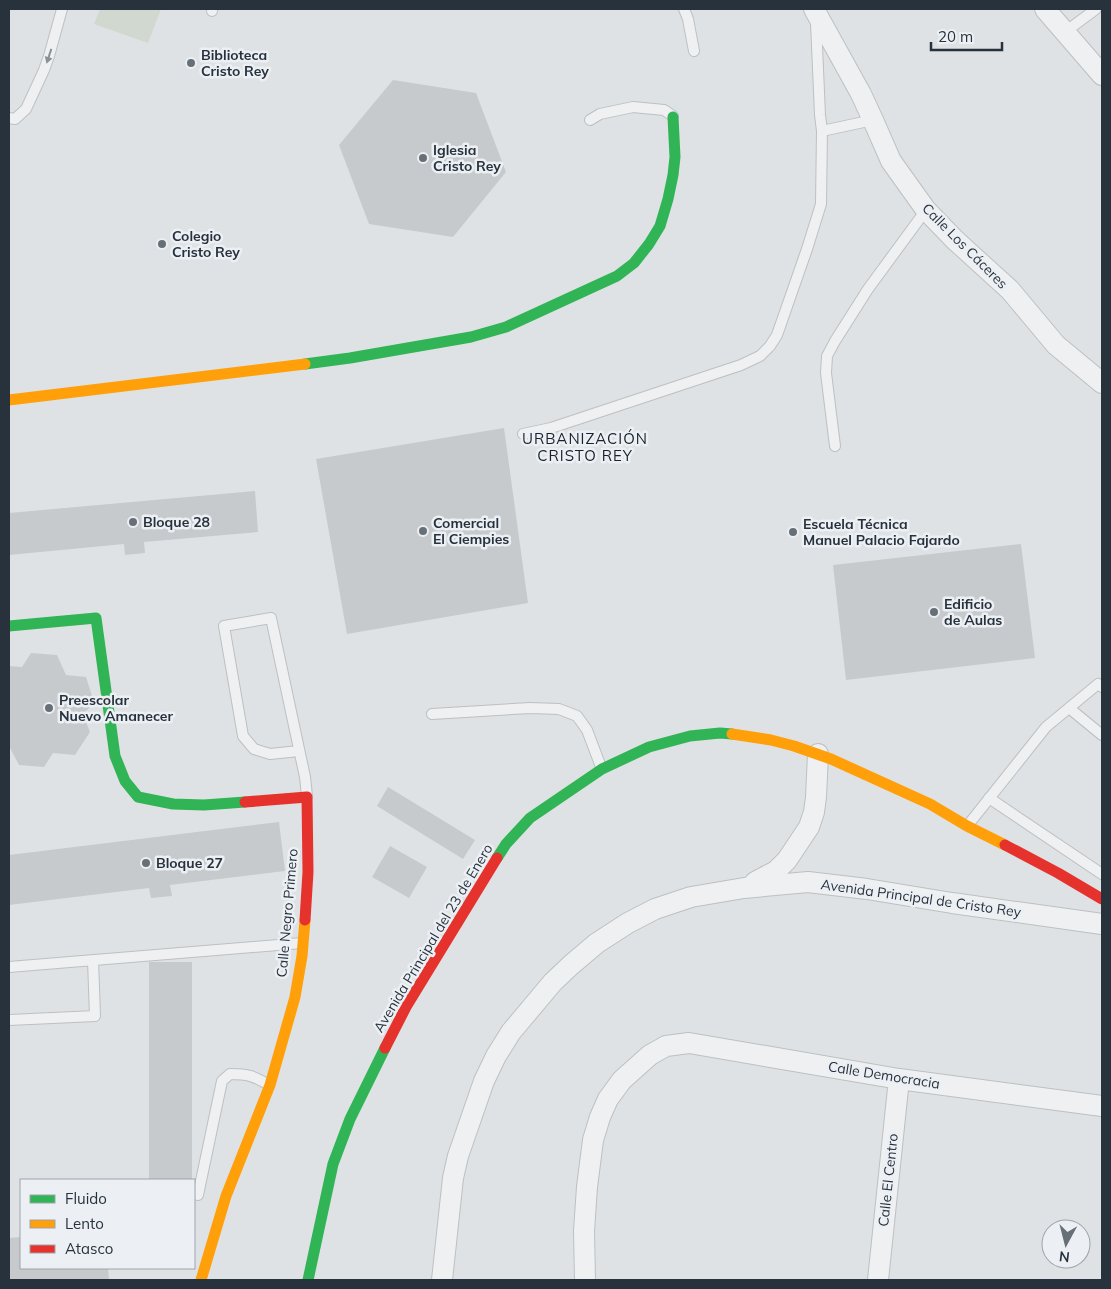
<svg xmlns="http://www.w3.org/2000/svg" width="1111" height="1289" font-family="Mulish,sans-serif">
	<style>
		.green { fill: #d1d8cf }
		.building { fill: #c7cacc }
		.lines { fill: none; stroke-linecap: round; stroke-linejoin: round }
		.lane-casing { stroke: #bdc0c2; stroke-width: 12 }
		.street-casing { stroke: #bdc0c2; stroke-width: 22 }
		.lane { stroke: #eef0f1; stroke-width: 10 }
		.street { stroke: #eef0f1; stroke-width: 20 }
		.fast { stroke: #30b455; stroke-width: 11 }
		.slow { stroke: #ff9f0a; stroke-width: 11 }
		.jam { stroke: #e5322d; stroke-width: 11 }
		.oneway { fill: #8a9196 }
		.poi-dot { fill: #677077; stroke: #ecf0f4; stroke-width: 2 }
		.labels { text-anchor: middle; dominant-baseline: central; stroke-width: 5; stroke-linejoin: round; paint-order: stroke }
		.poi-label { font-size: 14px; font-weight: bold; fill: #27323c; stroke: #ecf0f4; text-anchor: start }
		.street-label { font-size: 14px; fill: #27323c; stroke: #ecf0f4 }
		.neighbourhood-label { font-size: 15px; letter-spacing: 1px; fill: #19232c; stroke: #ecf0f4 }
	</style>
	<rect width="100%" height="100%" fill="#dfe2e4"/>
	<path class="green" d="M100 9H161L148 43 94 24Z"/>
	<path class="building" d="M393 80 476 93 506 172 453 237 369 224 339 145Z
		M504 428 528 603 347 634 316 459Z
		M255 491 258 532 144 542 145 553 125 555 124 544 9 555V513Z
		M1021 544 1035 658 846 680 833 565Z
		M31 653 57 655 66 675 86 677 94 702 83 715 90 732 75 755 53 753 44 767 19 765 9 746V666L22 667Z
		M388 787 475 840 463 859 377 806Z
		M279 822 285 871 170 885 172 896 151 898 149 888 9 905V855Z
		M390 846 427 867 409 898 372 877Z
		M149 962H192V1180H149Z
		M21 1237V1268H108L109 1280H9V1238Z"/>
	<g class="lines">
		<g class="lane-casing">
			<path id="lane" d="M212 9V11
				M684 9 688 19 694 51
				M1065 32 1096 9
				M9 118 15 119 26 109 44 70 49 56 62 9
				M590 120 600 114 633 107 664 110 673 116
				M822 131 873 120
				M523 434 551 428 741 365 760 356 770 346 777 335 807 249 821 204 822 131 820 115 816 23
				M835 446 826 373 827 356 835 341 868 289 926 210
				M1069 708 1102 735
				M432 714 530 708 559 709 577 716 587 730 601 767
				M299 751 270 754 254 749 243 736 224 626 271 618 305 777 307 796
				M989 798 1102 874
				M968 825 1046 727 1098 684 1102 687
				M9 967 302 943
				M9 1020 95 1016 93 960
				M198 1195 222 1081 230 1074C248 1074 254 1076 269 1085"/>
		</g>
		<g class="street-casing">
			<path id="street" d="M814 9 861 94 873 120 891 161 926 210 955 240 1010 290 1056 345 1102 383
				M1045 9 1102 75
				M755 882 776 871 787 860 809 827 814 812 816 797 818 754
				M442 1280 453 1178 458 1156 484 1081 496 1056 511 1032 553 982 571 965 597 943 628 923 655 909 691 897 744 888 808 882 867 889 952 903 1102 924
				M585 1280 584 1231 587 1187 593 1140 600 1117 608 1099 622 1080 650 1055 666 1046 689 1043 899 1079 1102 1106
				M878 1280 899 1079"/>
		</g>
		<use href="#lane" class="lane"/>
		<use href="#street" class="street"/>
		<path class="fast" d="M305 364 350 358 471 337 506 327 617 276 634 263 649 244 660 226 668 199 673 175 675 157 673 117
			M9 626 96 618 115 756 125 781 138 797 173 804 204 805 245 802
			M497 858 506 844 530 818 602 769 649 747 690 736 720 733 732 734
			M308 1280 333 1164 350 1119 385 1048"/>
		<path class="slow" d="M9 400 305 364
			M732 734 771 740 794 746 831 759 930 804 967 826 1005 845
			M201 1280 226 1196 270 1085 295 997 302 956 305 920"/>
		<path class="jam" d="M245 802 307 797 308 872 305 920
			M1005 845 1058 873 1102 899
			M385 1048 406 1007 497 858"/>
	</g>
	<defs><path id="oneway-solid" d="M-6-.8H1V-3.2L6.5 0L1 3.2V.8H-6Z" transform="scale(1.25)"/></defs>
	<use class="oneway" href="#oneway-solid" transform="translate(49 56) rotate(108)"/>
	<g class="poi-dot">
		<circle cx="191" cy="63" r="5"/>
		<circle cx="423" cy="158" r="5"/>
		<circle cx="162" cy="244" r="5"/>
		<circle cx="133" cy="522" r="5"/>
		<circle cx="423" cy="531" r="5"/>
		<circle cx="793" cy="532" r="5"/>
		<circle cx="934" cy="612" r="5"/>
		<circle cx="49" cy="708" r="5"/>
		<circle cx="146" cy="863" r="5"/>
	</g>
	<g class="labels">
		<g class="poi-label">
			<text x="201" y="55">Biblioteca<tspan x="201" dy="16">Cristo Rey</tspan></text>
			<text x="433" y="150">Iglesia<tspan x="433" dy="16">Cristo Rey</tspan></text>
			<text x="172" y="236">Colegio<tspan x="172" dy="16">Cristo Rey</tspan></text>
			<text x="143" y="522">Bloque 28</text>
			<text x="433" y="523">Comercial<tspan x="433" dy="16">El Ciempies</tspan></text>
			<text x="803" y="524">Escuela Técnica<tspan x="803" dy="16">Manuel Palacio Fajardo</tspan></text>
			<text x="944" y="604">Edificio<tspan x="944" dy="16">de Aulas</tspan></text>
			<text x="59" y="700">Preescolar<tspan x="59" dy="16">Nuevo Amanecer</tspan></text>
			<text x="156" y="863">Bloque 27</text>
		</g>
		<g class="street-label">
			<text transform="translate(965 246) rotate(45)">Calle Los Cáceres</text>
			<text transform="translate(921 898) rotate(8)">Avenida Principal de Cristo Rey</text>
			<text transform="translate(287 913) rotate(-85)">Calle Negro Primero</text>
			<text transform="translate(433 938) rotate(-59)">Avenida Principal del 23 de Enero</text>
			<text transform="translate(884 1075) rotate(9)">Calle Democracia</text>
			<text transform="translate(888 1180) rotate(-84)">Calle El Centro</text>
		</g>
		<g class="neighbourhood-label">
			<text x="585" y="438">URBANIZACIÓN<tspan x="585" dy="17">CRISTO REY</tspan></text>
		</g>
	</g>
	<rect width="1111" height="1289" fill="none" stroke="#27323c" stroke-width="20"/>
	<rect x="20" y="1179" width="175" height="90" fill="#ecf0f4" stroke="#9da4aa"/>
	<rect x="30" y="1195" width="25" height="8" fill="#30b455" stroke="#9da4aa"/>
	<text x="65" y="1204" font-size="15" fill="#27323c">Fluido</text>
	<rect x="30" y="1220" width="25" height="8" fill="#ff9f0a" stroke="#9da4aa"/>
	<text x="65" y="1229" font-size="15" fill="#27323c">Lento</text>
	<rect x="30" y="1245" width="25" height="8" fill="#e5322d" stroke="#9da4aa"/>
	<text x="65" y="1254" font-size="15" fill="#27323c">Atasco</text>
	<g transform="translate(1066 1244) rotate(187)"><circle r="24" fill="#ecf0f4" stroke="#9da4aa"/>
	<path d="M0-4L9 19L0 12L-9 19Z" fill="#677077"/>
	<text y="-8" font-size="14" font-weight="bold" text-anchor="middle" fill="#27323c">N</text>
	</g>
	<path d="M931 42v8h71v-8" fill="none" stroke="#27323c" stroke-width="2.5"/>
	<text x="938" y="42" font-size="15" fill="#27323c" stroke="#ecf0f4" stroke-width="4" paint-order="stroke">20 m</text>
</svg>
